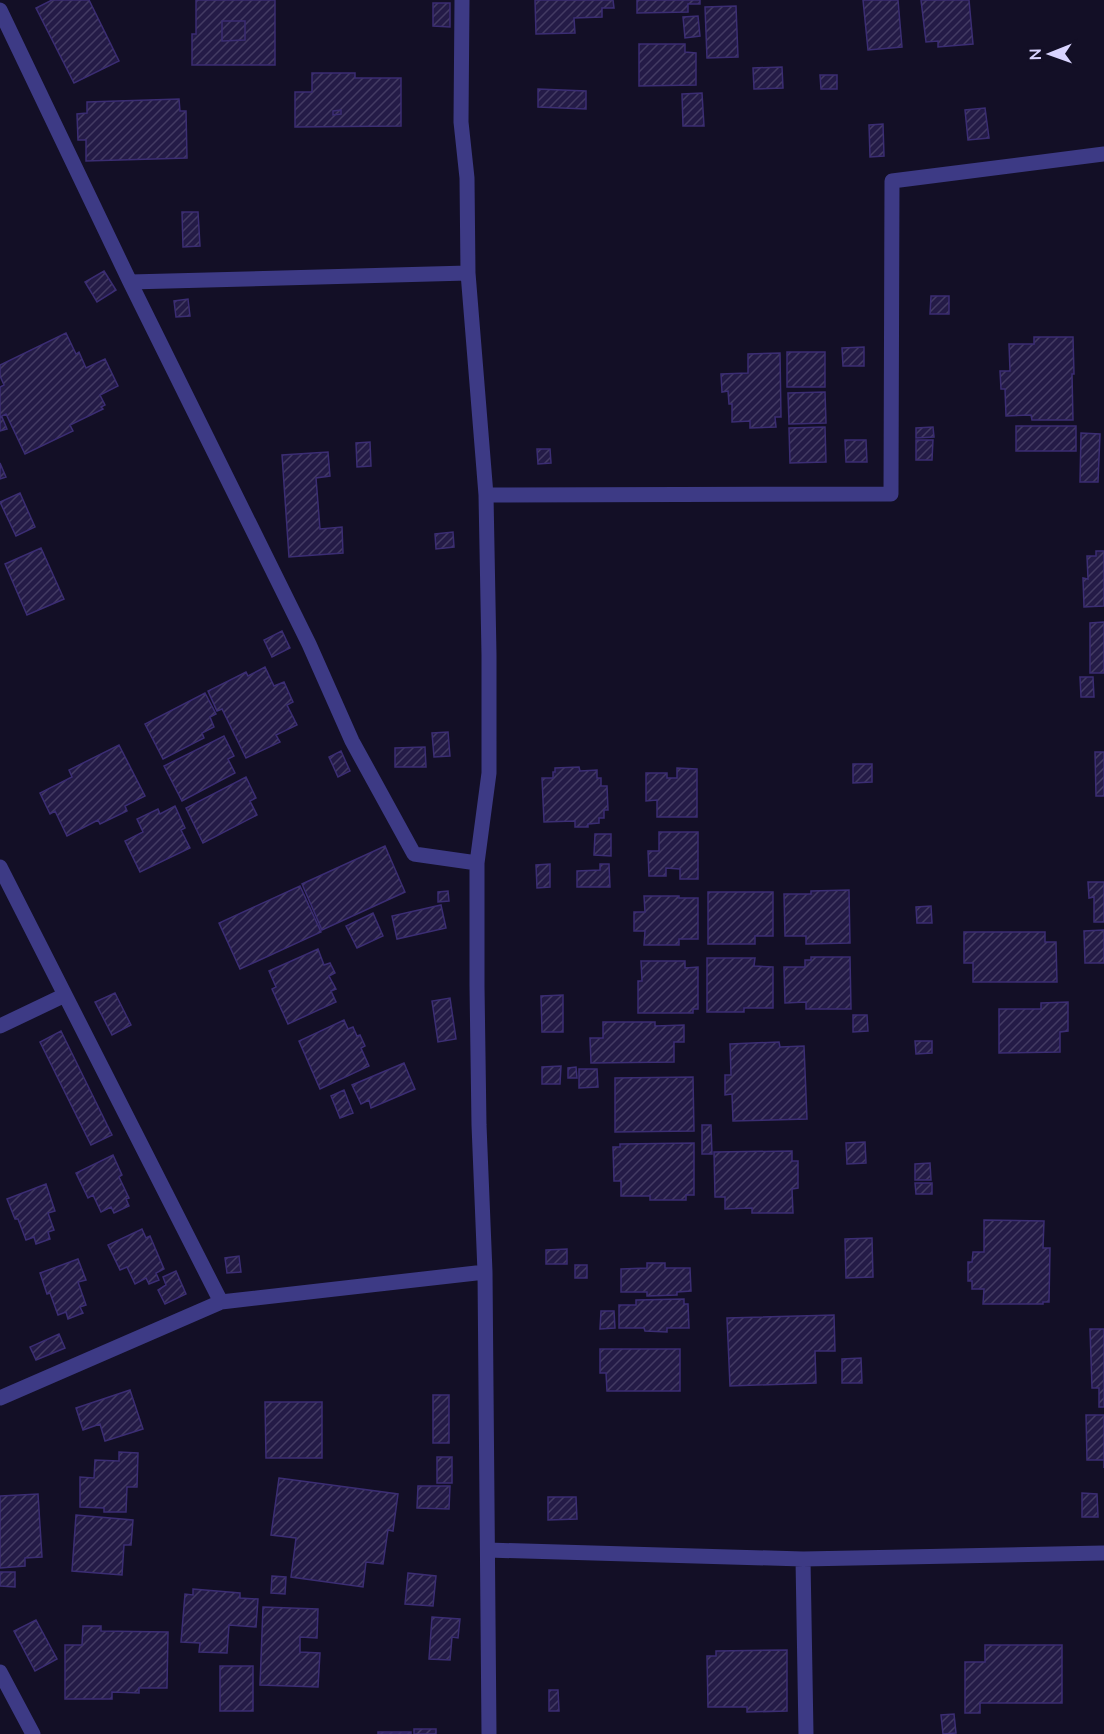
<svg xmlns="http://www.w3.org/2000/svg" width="1104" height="1734" font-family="'Nunito Sans',sans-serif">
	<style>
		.building { fill: url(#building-hatch); stroke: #3b2d73; stroke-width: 1.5; fill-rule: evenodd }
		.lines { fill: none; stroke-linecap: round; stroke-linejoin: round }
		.minor { stroke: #3d3a85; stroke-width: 15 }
	</style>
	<defs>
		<pattern id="building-hatch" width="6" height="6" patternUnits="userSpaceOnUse" patternTransform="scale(1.5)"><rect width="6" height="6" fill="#241b47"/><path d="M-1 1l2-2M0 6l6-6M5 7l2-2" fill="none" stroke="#433b63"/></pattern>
	</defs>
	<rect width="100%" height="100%" fill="#130f26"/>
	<path class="building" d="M52 0H89L119 61 74 83 36 8Z
		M196 0H275V65H192V34H196ZM222 21H245V40L222 41Z
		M535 0H613L614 8H602V17L574 18 575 33 536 34Z
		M637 0H700V4H688V12L637 13Z
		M863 0H898L902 47 868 50Z
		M921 0H969L973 44 938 47V41L926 42Z
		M433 3H450V27L433 26Z
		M736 6 738 57 707 58 705 7Z
		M698 16 700 36 685 38 683 17Z
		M222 21H245V40L222 41Z
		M639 44H685V52L696 53V85L639 86Z
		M782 67 783 88 754 89 753 68Z
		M312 73H355V78H401V126L295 127V92H312ZM341 110V114L333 115V111Z
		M820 75H837V89H821Z
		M538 89 586 91V109L538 107Z
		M702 93 704 126H683L682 94Z
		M179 99 180 111H186L187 158 86 161V140H78L77 114 87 113V102Z
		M985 108 989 138 968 140 965 110Z
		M341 110V114L333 115V111Z
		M883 124 884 156 870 157 869 125Z
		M182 212H198L200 246 183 247Z
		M104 271 116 290 97 302 85 282Z
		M931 296H949V314H930Z
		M188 299 190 316 176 317 174 301Z
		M66 333 76 354 79 352 86 368 105 359 118 386 100 395 105 405 101 407 103 409 70 425 73 431 25 454 6 414 0 417V387L4 385 0 376V365Z
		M1034 337H1073L1074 374H1072L1073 420H1032L1031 415 1006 416 1005 389H1001L1000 371H1010L1009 344H1034Z
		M864 347V366H843L842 348Z
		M787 352H825V387H787Z
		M780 353 781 417H775L776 427 750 428V421L732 422V404H729L728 391 722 392 721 374 748 373V354Z
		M825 392 826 423 789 424 788 393Z
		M2 417 7 429 0 431V418Z
		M1016 426H1076V451H1016Z
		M825 427 826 462 790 463 789 428Z
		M933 427 934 437 916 438V428Z
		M1081 433 1100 434 1098 482H1080Z
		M845 440H866L867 462H846Z
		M916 440H933L932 460H916Z
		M370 442 371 466 357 467 356 443Z
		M537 449H550L551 463 538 464Z
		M328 452 330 476 316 478 320 529 342 527 343 553 289 557 282 455Z
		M0 463 6 477 0 479Z
		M20 493 35 527 16 536 0 502Z
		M453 532 454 547 436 549 435 534Z
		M41 548 64 599 27 615 5 564Z
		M1096 551H1104V606L1084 607 1083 578 1088 579 1087 556H1096Z
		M1104 622V673H1090V623Z
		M282 631 290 648 272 657 264 640Z
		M265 667 274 686 284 682 293 702 287 705 297 725 276 735 280 742 246 758 222 709 217 711 208 691 246 672 248 676Z
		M1080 677H1093L1094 697H1081Z
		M205 693 216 714 210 717 214 727 202 733 204 738 163 759 145 724Z
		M448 732 450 756 434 757 432 733Z
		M224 736 234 756 228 759 235 773 182 801 164 766Z
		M119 745 145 796 125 806 127 811 100 824 98 820 67 836 55 811 50 814 40 793 72 777 69 770Z
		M425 747 426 767H395V748Z
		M341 751 350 771 338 777 329 757Z
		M1095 752H1104V796H1096Z
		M853 764H872V782L853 783Z
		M579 767 580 771 597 770V778H601V786H607L608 810H604V818H599V823L588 824V827H575V821L544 822 542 778H553V772H555V768Z
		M677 768 697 769V817H657V800L646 801V773H667V778H677Z
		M246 777 256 798 250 801 257 815 203 843 186 808Z
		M175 806 185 828 181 830 190 848 140 872 125 841 143 832 137 819 158 809 160 814Z
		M659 832H698V879H680V869L666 868V876H649L648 851H659Z
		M595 834H611V856L594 855Z
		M385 846 405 892 322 930 302 884Z
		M550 864V887L537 888 536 865Z
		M600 864H609L610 887H577V871L600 870Z
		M1088 882H1104V922H1094V897L1089 898Z
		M300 886 321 932 240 969 219 923Z
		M849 890 850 943 806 944V936H785L784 894H811V891Z
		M448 891 449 901 438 902V892Z
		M708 892H773V936H755V944H708Z
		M644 896H679V898H698V939H679V945H644L645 931H634V912H645Z
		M441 905 446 928 397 939 392 916Z
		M931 906 932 923H917L916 907Z
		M373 913 383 936 357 948 346 926Z
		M1104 930V963H1085L1084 931Z
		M964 932H1045V942H1056L1057 982H973V963H964Z
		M318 949 324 965 330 963 335 973 329 976 336 989 331 991 336 1002 288 1024 272 989 276 987 269 971Z
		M811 957H850L851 1009H806V1002L785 1003 784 967H805V960H811Z
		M707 958H755L754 966 773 967V1008H744V1012H707Z
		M641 961H685V968L698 967V1009H693V1013H638V981H642Z
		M115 993 131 1025 112 1035 95 1002Z
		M563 995V1032H542L541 996Z
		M450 998 456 1039 438 1042 432 1001Z
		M1068 1002V1031L1060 1032V1052L999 1053V1009H1041V1003Z
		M853 1015H867L868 1031 853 1032Z
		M344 1020 348 1029 353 1027 357 1036 360 1035 365 1046 361 1048 369 1066 320 1089 299 1041Z
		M603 1022H655V1026L684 1025V1042H674V1062L591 1063 590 1038H603Z
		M61 1031 112 1135 91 1145 40 1042Z
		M915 1041H932V1053L916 1054Z
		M779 1042 780 1047 804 1046 807 1119 733 1121 732 1094 725 1095V1075H731L730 1044Z
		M404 1063 415 1089 371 1108 369 1100 361 1104 352 1085Z
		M561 1066 560 1084H542V1067Z
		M576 1067 577 1078H568V1068Z
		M579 1069H597L598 1087 579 1088Z
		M693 1077 694 1131 615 1132V1078Z
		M344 1090 353 1113 340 1118 331 1096Z
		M702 1125H711L712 1154H702Z
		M865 1142 866 1163 847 1164 846 1143Z
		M694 1143V1195H686V1200H650V1196H621V1181H614L613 1147H620V1144Z
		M792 1151V1161H798V1188L792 1189 793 1213H752V1208L725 1209V1197H715L714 1152Z
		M113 1155 122 1175 119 1177 129 1198 126 1199 129 1206 114 1213 111 1207 101 1212 93 1195 88 1198 76 1173Z
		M930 1163 931 1180H915V1164Z
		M915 1183H932V1194H916Z
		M46 1184 55 1211 48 1213 54 1230 48 1232 50 1239 36 1244 34 1237 26 1240 18 1219H15L7 1199Z
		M984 1220 1044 1221 1043 1248H1050L1049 1302H1043V1304H983L984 1289H972V1281H968V1262H972L973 1252H984Z
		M142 1229 146 1238 150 1236 164 1269 156 1273 159 1280 149 1284 146 1278 135 1284 127 1267 120 1270 108 1245Z
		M872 1238 873 1277 846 1278 845 1239Z
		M567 1249V1264H546V1250Z
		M239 1256 241 1272 227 1273 225 1258Z
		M78 1259 86 1280 78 1282 86 1305 80 1307 83 1313 68 1319 66 1312 58 1315 50 1293 47 1294 40 1273Z
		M647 1263H665V1268H690L691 1291 677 1292V1295L647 1296V1292H621V1269L647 1268Z
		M575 1265H587V1278H575Z
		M176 1271 186 1294 165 1304 158 1290 166 1285 163 1277Z
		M684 1299V1304H688L689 1328H667V1332L645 1331 644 1328H619V1305H636V1300Z
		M601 1311H614L615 1328 600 1329Z
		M834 1315 835 1351H815L816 1383 730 1386 727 1318Z
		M1090 1329H1104V1407H1099V1388H1092Z
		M59 1334 65 1348 36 1360 30 1347Z
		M600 1349H680V1391H607L606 1373H600Z
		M861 1358 862 1383H842V1359Z
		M130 1390 143 1429 105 1441 100 1424 83 1430 76 1408Z
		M433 1395H449V1443H433Z
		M265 1402H322V1458H266Z
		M1086 1415H1104V1468V1460H1087Z
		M119 1452 138 1453 137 1487H127L126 1512H104V1508L80 1507V1477L94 1478 95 1460 119 1461Z
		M437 1457H452V1483H437Z
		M279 1478 398 1494 393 1531 388 1530 383 1564 366 1562 363 1587 291 1577 296 1538 271 1535Z
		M418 1486H450L449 1509 417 1508Z
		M1082 1493 1097 1494 1098 1517H1082Z
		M38 1494 42 1557 25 1558V1566L0 1568V1496Z
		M548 1497H576L577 1519 548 1520Z
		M76 1515 133 1520 131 1545H124L122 1575 72 1571Z
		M0 1572H15V1587L0 1586Z
		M408 1573 436 1576 433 1606 405 1604Z
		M272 1576 286 1577 285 1594 271 1593Z
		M193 1589 240 1593V1598L258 1599 256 1627 229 1625 227 1653 199 1652 200 1643 181 1642 185 1594 193 1595Z
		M263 1607 318 1609 317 1638 300 1637V1652L320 1653 318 1687 260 1685Z
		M432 1617 460 1619 458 1638 452 1637 450 1660 429 1659Z
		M36 1620 57 1659 35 1671 14 1631Z
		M83 1626H101V1631L168 1632 167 1688H139V1693L112 1692V1699H65V1645H82Z
		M985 1645H1062V1703H980V1713H965V1662H985Z
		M787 1650V1711L747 1712V1707H708L707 1656H716V1651Z
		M220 1666H253V1711H220Z
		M549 1690H558L559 1711H549Z
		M954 1714 956 1733 943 1734 941 1715Z
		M414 1729H436V1734H414Z
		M378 1732H411V1734H378Z"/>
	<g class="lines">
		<path class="minor" d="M462 0 461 122 467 178 468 273 486 495 489 655V773L477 863V986L479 1125 485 1272 489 1734
			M0 10 130 282 309 644 352 741 414 854 477 863
			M130 282 468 273
			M486 495 891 494 892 181 1104 154
			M0 867 221 1302
			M0 1026 65 995
			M0 1398 221 1302 485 1272
			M488 1550 803 1559 1104 1553
			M803 1559 806 1734
			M0 1672 33 1734"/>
	</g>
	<g transform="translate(1050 54) rotate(269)" stroke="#130f26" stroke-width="4.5" paint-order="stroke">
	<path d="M0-4.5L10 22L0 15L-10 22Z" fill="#d9d4ff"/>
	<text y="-9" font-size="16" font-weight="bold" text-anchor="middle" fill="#d9d4ff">N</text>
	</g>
</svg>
